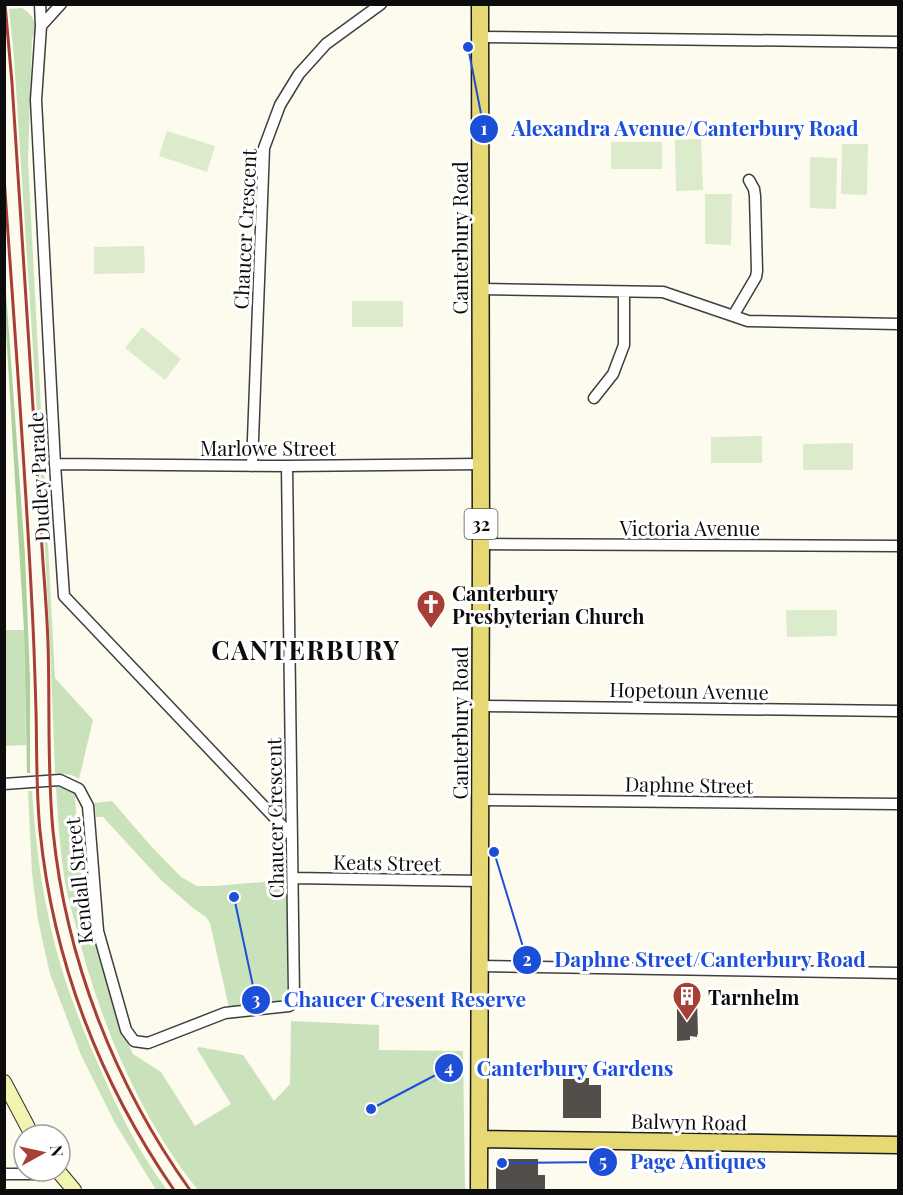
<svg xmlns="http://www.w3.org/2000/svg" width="903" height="1195" font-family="'Playfair Display',serif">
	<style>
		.green { fill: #cae2bb }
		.forest { fill: #add19c }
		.pitch { fill: #dcebcb }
		.building { fill: #534e49 }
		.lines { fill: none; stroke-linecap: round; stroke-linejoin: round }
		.street-casing { stroke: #3f3f3f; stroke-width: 13 }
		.secondary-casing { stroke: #2e2e2e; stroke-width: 16 }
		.primary-casing { stroke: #1d1d1d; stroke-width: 19 }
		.street { stroke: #fff; stroke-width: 10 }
		.secondary { stroke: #f3f4b0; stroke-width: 14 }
		.primary { stroke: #e6d873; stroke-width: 16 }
		.rail { stroke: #a83f37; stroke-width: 3 }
		.labels { text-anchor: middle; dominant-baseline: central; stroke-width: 6; stroke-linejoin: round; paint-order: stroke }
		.shield { fill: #fff; stroke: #555; stroke-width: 1.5 }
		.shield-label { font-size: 18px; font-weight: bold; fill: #0c0c0c }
		.street-label { font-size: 20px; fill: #0c0c0c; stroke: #fff }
		.poi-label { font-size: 20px; font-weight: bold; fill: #0c0c0c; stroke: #fff; text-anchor: start }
		.district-label { font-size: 26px; font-weight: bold; letter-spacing: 1.5px; fill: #0c0c0c; stroke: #fff }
		.leader { fill: none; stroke: #1d4ed8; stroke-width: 2 }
		.callout-dot { fill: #1d4ed8; stroke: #fff; stroke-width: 2 }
		.mark-label { font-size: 18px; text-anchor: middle; font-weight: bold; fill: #fff }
		.callout-label { font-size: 21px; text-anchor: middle; font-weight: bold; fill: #1d4ed8; stroke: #fff; stroke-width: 6; stroke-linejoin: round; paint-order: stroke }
	</style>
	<rect width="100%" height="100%" fill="#fcfbed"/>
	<path class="green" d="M22 8C32 14 34 20 37 30L32 38 28 160 55 678 93 720 79 779 72 775 55 773C47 534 29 296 14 57L9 9Z
		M4 630H24L26 745 5 746Z
		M56 787 64 788 76 794 75 799 84 898 92 930 124 1036 133 1054 161 1072 195 1126 231 1104 197 1049 199 1047 243 1055 274 1101 290 1084 291 1021 379 1025V1050L463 1051 465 1190H198C139 1117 98 1017 76 927 72 912 68 897 65 882 60 851 58 819 56 787Z
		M28 791H32C35 832 39 873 48 914 58 966 77 1017 99 1066 117 1109 139 1152 167 1190H156L115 1123 81 1055 50 974 38 920 32 873Z
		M112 801 150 845 181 877 197 886H215L287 880V998L284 1002 229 1008 210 923 206 917 193 908 161 880 103 817H96L94 803Z"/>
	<path class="forest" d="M4 264 25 555 30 679V773H27L24 630 5 314Z"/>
	<path class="pitch" d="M167 131 215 146 207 172 159 156Z
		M701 139 703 190 676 191 675 140Z
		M611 142H662V169H611Z
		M842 144H868L867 195 841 194Z
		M810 157 837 158 836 209 810 208Z
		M705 194H732L731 245 705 244Z
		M144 246 145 273 94 274V247Z
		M352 301H403V327H352Z
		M142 327 181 359 165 380 125 348Z
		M762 436V463H711V437Z
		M853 443V470H803V444Z
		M786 610H837V636L787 637Z"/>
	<path class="building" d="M687 999H697L698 1035 697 1034V1037L690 1036V1040L677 1041V1009L687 1003Z
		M563 1074H574V1078H589V1085H601V1118H563Z
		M499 1159H538V1175H545V1191H496V1162Z"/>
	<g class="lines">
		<g class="street-casing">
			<path id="street" d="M40 4 41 26 36 100 55 464 64 596 292 836
				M41 26 61 4
				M480 37 898 42
				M481 289 663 292 748 321 898 324
				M733 316 756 277 757 271 755 196 754 189 749 180
				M594 398 613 374 624 345V292
				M55 464 287 466 481 464
				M252 466 264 148 280 105 299 74 326 44 381 4
				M481 544 898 546
				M480 706 898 711
				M4 784 60 780 79 789 88 806 98 931 126 1030 134 1041 148 1043 225 1013 289 1006 293 1003 294 996 287 466
				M480 800 898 804
				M293 878 480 881
				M480 966 898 973
				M4 1174H34L38 1171"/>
		</g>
		<g class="secondary-casing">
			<path id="secondary" d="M4 1082 32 1135
				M58 1171 74 1190"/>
		</g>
		<g class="primary-casing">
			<path id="primary" d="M479 1139 898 1145
				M479 1190 481 544 480 4"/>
		</g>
		<use href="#street" class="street"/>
		<use href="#secondary" class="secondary"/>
		<use href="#primary" class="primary"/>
		<path class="rail" d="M5 4 12 83C15 135 19 186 22 237 29 346 36 454 43 563 45 589 47 616 48 643 50 706 47 769 53 831 66 960 115 1085 190 1190
			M4 177C14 320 25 463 32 606 34 641 35 676 36 711 37 751 36 791 40 831 53 961 100 1083 174 1190"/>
	</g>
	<defs>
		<g id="church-pin" transform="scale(1.5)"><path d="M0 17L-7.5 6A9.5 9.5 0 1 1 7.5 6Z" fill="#a83f37" stroke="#fff"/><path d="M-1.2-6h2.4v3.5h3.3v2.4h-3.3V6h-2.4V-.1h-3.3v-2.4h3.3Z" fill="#fff"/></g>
		<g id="building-pin" transform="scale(1.5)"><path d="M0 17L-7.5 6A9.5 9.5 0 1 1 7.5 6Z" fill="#a83f37" stroke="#fff"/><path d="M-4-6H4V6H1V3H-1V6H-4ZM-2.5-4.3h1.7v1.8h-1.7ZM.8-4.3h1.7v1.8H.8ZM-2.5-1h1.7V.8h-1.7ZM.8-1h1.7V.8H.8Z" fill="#fff"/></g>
	</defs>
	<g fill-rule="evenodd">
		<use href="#church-pin" x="431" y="604"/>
		<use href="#building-pin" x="687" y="996"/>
	</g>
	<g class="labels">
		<rect class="shield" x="464.5" y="509" width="33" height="30" rx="4.5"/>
		<g class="shield-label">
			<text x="481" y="524">32</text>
		</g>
		<g class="street-label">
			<text transform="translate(244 229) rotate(-87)">Chaucer Crescent</text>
			<text transform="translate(459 238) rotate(-90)">Canterbury Road</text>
			<text x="268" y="447">Marlowe Street</text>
			<text transform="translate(38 477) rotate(-93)">Dudley Parade</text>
			<text x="690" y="527">Victoria Avenue</text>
			<text transform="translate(689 690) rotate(1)">Hopetoun Avenue</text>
			<text transform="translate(459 723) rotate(-90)">Canterbury Road</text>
			<text transform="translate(689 784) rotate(1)">Daphne Street</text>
			<text transform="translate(274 818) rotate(-91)">Chaucer Crescent</text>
			<text transform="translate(387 862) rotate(1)">Keats Street</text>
			<text transform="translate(78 881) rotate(-96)">Kendall Street</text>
			<text transform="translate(689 1121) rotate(1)">Balwyn Road</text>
		</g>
		<g class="poi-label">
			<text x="452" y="592">Canterbury<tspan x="452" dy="23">Presbyterian Church</tspan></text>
			<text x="708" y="996">Tarnhelm</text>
		</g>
		<g class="district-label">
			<text x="306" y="649">CANTERBURY</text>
		</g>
	</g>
	<path class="leader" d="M468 47L484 129M494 852L527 960M234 897L256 1000M371 1109L449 1068M502 1163L603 1162"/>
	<g class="callout-dot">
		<circle cx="468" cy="47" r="6"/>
		<circle cx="494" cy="852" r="6"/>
		<circle cx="234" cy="897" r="6"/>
		<circle cx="371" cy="1109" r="6"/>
		<circle cx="502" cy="1163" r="6"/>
		<circle cx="484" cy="129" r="15"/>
		<circle cx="527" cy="960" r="15"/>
		<circle cx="256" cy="1000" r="15"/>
		<circle cx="449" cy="1068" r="15"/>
		<circle cx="603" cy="1162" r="15"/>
	</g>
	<g class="mark-label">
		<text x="484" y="135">1</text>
		<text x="527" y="966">2</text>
		<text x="256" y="1006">3</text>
		<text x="449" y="1074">4</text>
		<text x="603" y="1168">5</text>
	</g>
	<g class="callout-label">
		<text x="685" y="136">Alexandra Avenue/Canterbury Road</text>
		<text x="710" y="967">Daphne Street/Canterbury Road</text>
		<text x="405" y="1007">Chaucer Cresent Reserve</text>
		<text x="575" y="1076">Canterbury Gardens</text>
		<text x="698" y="1169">Page Antiques</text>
	</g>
	<rect width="903" height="1195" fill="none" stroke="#0c0c0c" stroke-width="12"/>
	<g transform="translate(42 1153) rotate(82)"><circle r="28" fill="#ffffff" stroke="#9e9e9e" stroke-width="1.5"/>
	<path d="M0-4.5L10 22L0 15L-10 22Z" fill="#a83f37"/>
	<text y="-9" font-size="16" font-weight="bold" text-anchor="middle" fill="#0c0c0c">N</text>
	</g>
</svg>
